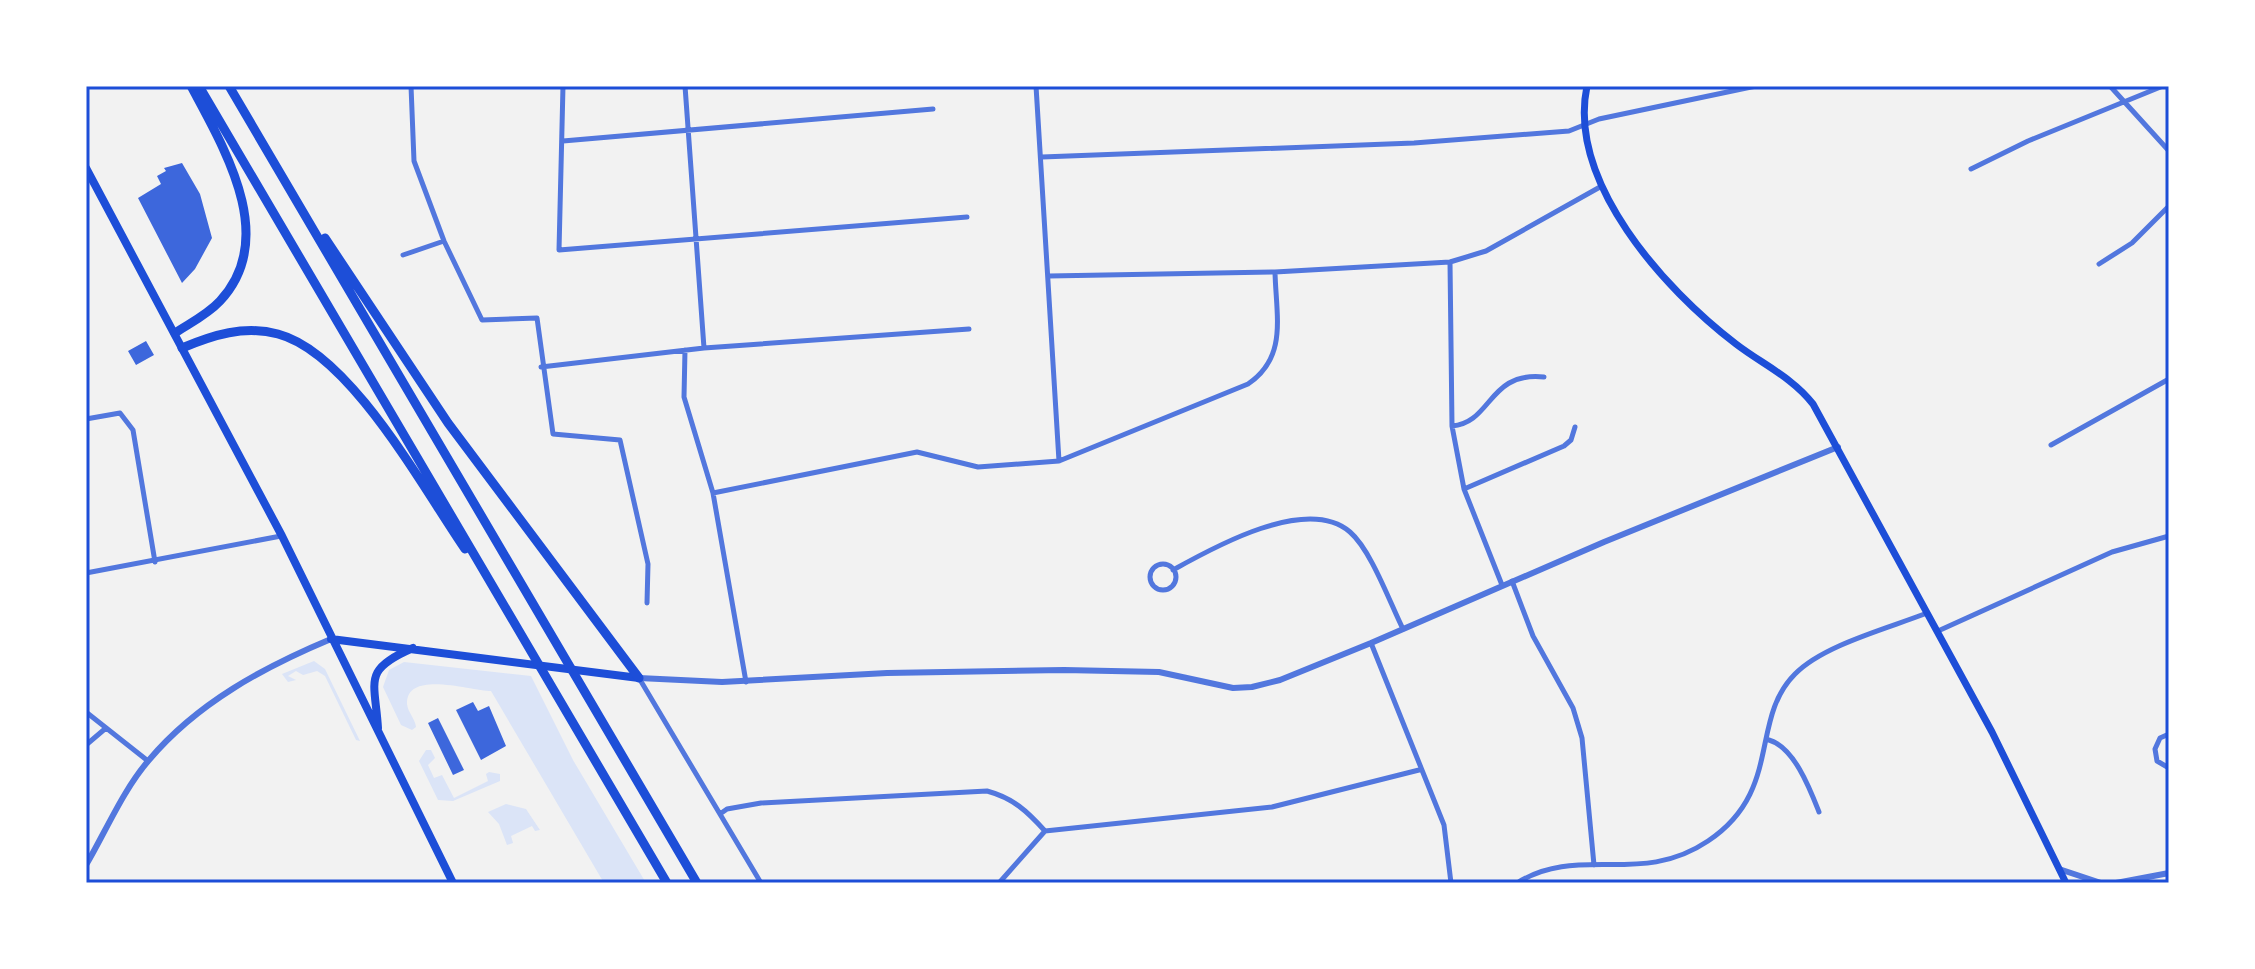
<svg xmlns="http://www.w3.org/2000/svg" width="2255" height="969" font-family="'Varela Round',sans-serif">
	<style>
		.green { fill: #dbe4f7 }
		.building { fill: #3d67dc }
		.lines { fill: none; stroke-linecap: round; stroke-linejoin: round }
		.minor { stroke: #5277de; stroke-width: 5 }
		.tertiary { stroke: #5277de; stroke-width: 6 }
		.secondary { stroke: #1d4ed8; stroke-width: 7 }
		.primary { stroke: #1d4ed8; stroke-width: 8 }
		.motorway { stroke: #1d4ed8; stroke-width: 9 }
		.neatline { fill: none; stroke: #1d4ed8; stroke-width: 3 }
	</style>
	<rect width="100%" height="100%" fill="#f2f2f2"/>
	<path class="green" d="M314 661 325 669 360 741 356 740 325 676 317 671 303 675 296 671 288 676 296 680 288 682 282 674Z
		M404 662 531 676 573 760 646 883H604L491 691C472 691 406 669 407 704 408 713 415 718 416 727L412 730 401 725 383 687 389 670Z
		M426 750H431L435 758 428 765 434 778 442 775 454 798 488 781 486 774 489 772 500 774V781L453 801 438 800 419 761Z
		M506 804 526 809 540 830 535 831 532 826 511 836 513 843 507 845 499 824 488 812Z"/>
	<path class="building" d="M182 163 200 194 212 238 195 269 182 283 138 198 161 184 157 176 166 171 164 168Z
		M146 341 154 355 136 365 128 351Z
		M473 702 478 711 489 706 506 746 481 760 456 710Z
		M438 718 464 770 453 775 428 723Z"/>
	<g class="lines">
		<path class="minor" d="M411 86 414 161 444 241 482 320 537 318 553 434 620 440 648 564 647 603
			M563 86 559 250 967 217
			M685 86 704 348
			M1036 86 1059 461
			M2110 86 2169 151
			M563 141 933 109
			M1042 157 1414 143 1569 131 1599 119 1756 86
			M1971 169 2028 141 2163 86
			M403 255 444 241
			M1450 262 1452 426 1464 489 1502 585
			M2099 264 2132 243 2169 206
			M1049 276 1275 272 1450 262 1486 251 1600 187
			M685 350 684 397 713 493 746 682
			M541 367 704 348 969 329
			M86 419 120 413 133 430 155 562
			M1452 426C1492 423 1488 371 1544 377
			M2051 445 2169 379
			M1464 489 1564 446 1571 440 1575 427
			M713 493 917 452 978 467 1059 461 1248 384C1288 357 1276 316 1275 272
			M1150 577a13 13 0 1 1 26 0a13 13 0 1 1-26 0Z
			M1173 570C1214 547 1307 495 1350 532 1371 550 1390 603 1403 629
			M86 573 281 536
			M1512 581 1533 636 1573 708 1582 738 1594 865
			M1938 631 2112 552 2169 536
			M1371 643 1444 825 1451 883
			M639 678 761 883
			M86 712 148 761
			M2169 734 2160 738 2155 749 2157 761 2169 768
			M1769 740C1794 747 1810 789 1819 812
			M86 745 106 728
			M720 814 727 809 761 803 987 791C1013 798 1027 811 1045 831
			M1045 831 1272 807 1419 770
			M999 883 1045 831
			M1517 883C1579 844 1640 887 1708 841 1783 791 1749 720 1795 674 1823 645 1889 628 1927 613"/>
		<path class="tertiary" d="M639 678 722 682 887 673 1064 670 1159 672 1233 688 1252 687 1280 680 1371 643 1604 542 1838 447
			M86 865C106 831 123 790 149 760 197 703 264 667 331 639
			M2059 869 2101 883
			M2116 883 2169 873"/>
		<path class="secondary" d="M1587 86C1567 182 1664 289 1736 344 1762 364 1792 377 1813 404L1992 732 2066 883"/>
		<path class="primary" d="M86 168 282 536 453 883
			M331 639 639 678
			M378 728C375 680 362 670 413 648"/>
		<path class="motorway" d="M199 86 667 883
			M229 86 697 883
			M325 238 448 423 639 678
			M175 333C190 323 207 315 220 301 279 238 224 148 191 86
			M182 348C213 335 244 325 278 334 350 353 423 488 465 549"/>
	</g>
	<rect width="2255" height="969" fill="none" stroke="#ffffff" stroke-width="176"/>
	<rect x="88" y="88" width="2079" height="793" class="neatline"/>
</svg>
